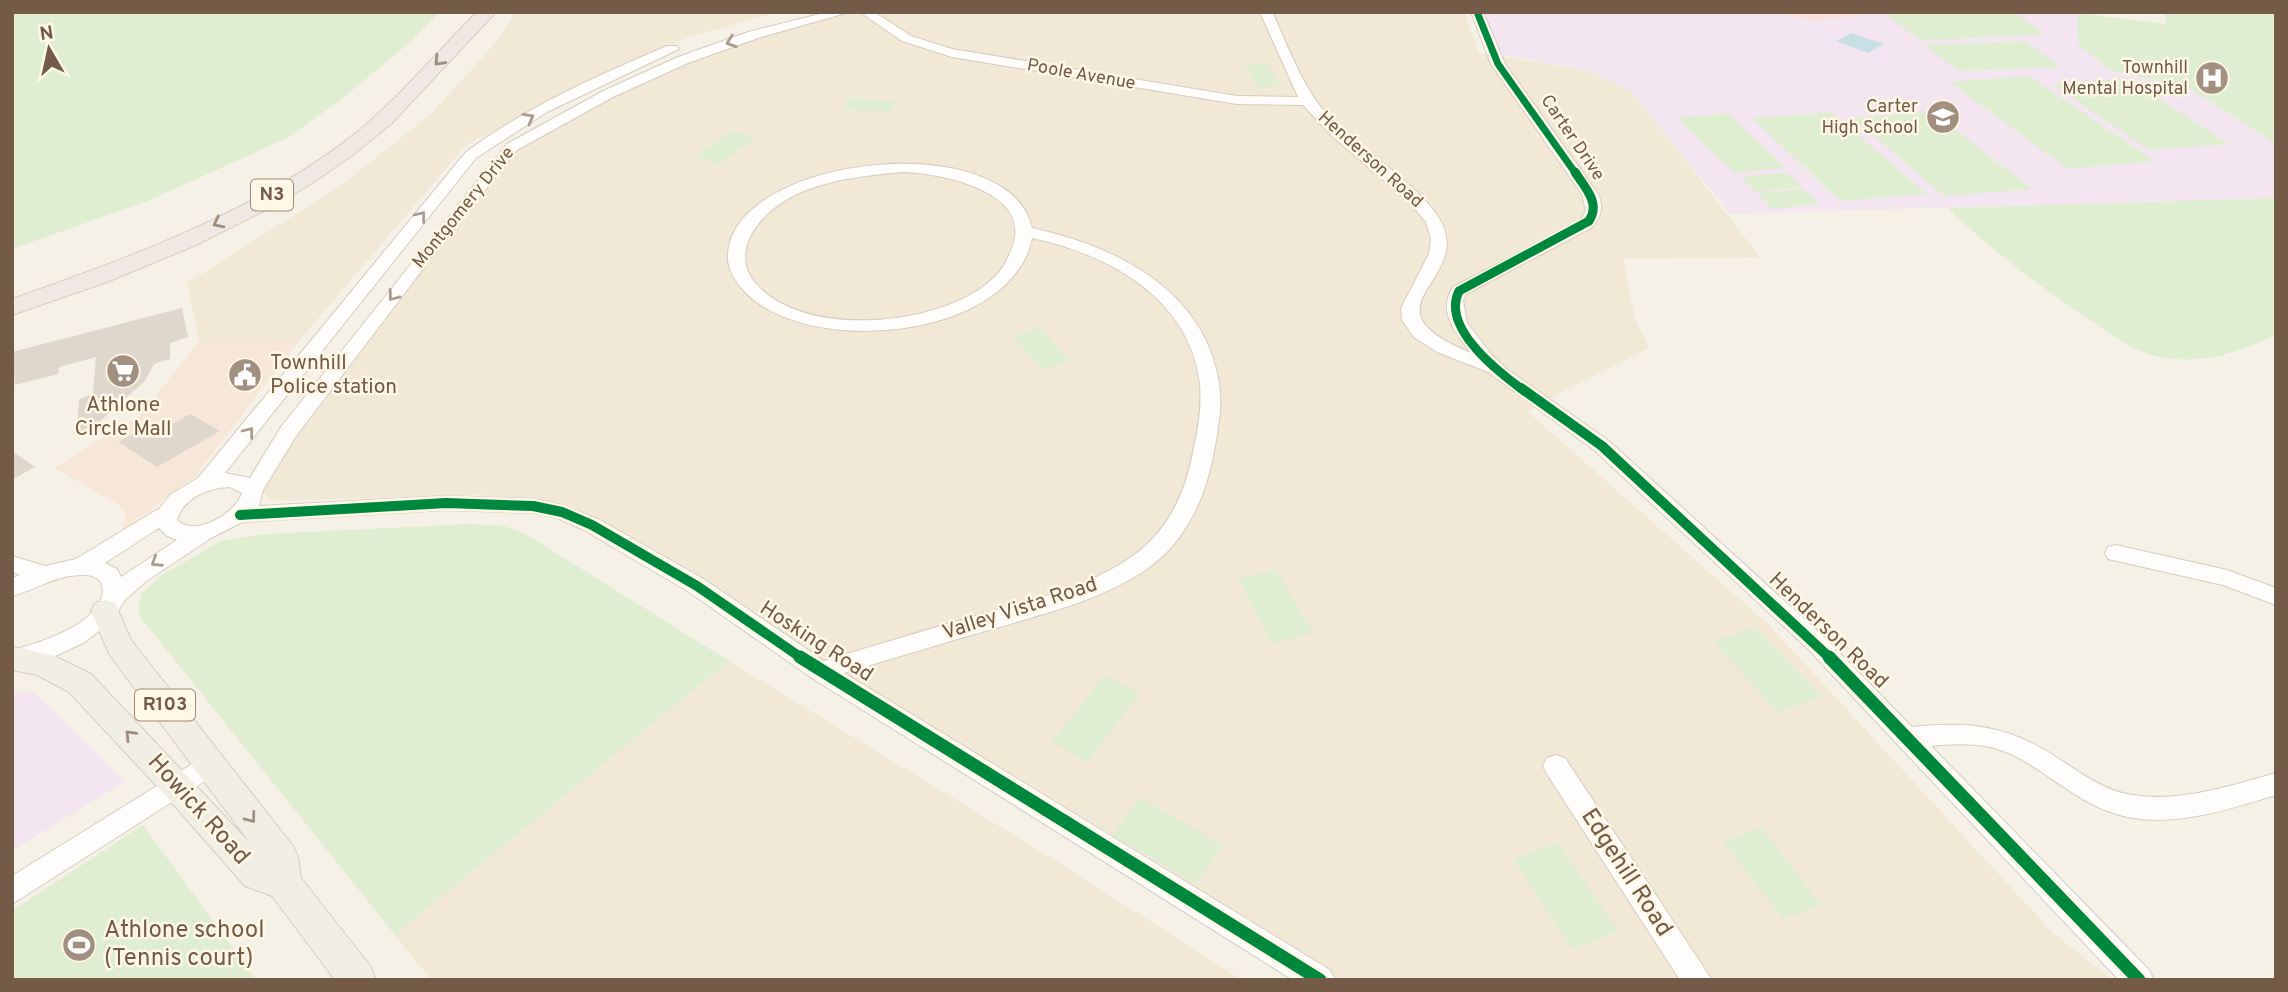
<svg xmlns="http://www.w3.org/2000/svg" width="2288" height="992" font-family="Overpass,sans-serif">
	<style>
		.residential { fill: #f2e8d6 }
		.commercial { fill: #f7e7d9 }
		.education { fill: #f3e6f0 }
		.medical { fill: #f8e0dc }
		.green { fill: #dfedd1 }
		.water { fill: #c8e0e5 }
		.building { fill: #e0d7cc }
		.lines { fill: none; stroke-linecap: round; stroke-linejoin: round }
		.minor-casing { stroke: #d5ccc1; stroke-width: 2 }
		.major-casing { stroke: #d5cdc4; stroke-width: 2 }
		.highway-casing { stroke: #d5cdc4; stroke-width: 2 }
		.minor { fill: #fefdfb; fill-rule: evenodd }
		.major { fill: #f1eee3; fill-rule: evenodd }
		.highway { fill: #f0e8e3; fill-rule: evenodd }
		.cycleway-far3-casing { stroke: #fff8e6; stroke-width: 10 }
		.cycleway-far2-casing { stroke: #fff8e6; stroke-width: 12 }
		.cycleway-far1-casing { stroke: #fff8e6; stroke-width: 15 }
		.cycleway-casing { stroke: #fff8e6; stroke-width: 18 }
		.cycleway-far3 { stroke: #00873e; stroke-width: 7 }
		.cycleway-far2 { stroke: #00873e; stroke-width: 9 }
		.cycleway-far1 { stroke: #00873e; stroke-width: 10 }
		.cycleway { stroke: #00873e; stroke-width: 13 }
		.oneway { stroke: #ab9c90 }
		.oneway2 { stroke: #9f8c7e }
		.oneway3 { stroke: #9f8e7e }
		.labels { text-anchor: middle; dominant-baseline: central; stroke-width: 5; stroke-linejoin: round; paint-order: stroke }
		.far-poi-label { font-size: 18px; fill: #735b48; stroke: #fff8e6; text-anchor: end }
		.far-street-label { font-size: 18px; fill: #735b48; stroke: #fff8e6 }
		.shield { fill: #fff8e6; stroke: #9d8a77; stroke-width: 2 }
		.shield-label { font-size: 19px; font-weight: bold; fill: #735b48 }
		.poi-label { font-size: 21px; fill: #735b48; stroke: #fff8e6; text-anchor: start }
		.street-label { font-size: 21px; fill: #735b48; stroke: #fff8e6 }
		.near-street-label { font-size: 24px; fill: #735b48; stroke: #fff8e6 }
		.near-poi-label { font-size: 24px; fill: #735b48; stroke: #fff8e6; text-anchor: start }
	</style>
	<rect width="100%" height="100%" fill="#f6f1e6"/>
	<path class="residential" d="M516 12H778L689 37 615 69 466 145 299 341H199L187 283 340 186 430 115 491 48Z
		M855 12H1464L1479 53 1591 71 1631 90 1760 257 1623 259 1635 319 1649 348 1559 393 1528 412 1769 625 2053 933 2113 980H1336L563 503 479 495 270 501 257 487 421 270 515 150 603 102 671 69 728 47Z
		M729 661 1058 862 1242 980H431L395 935Z"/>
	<path class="commercial" d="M199 341H299L195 476 119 534 125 522V512L116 503 54 468 140 416Z"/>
	<path class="education" d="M1484 12H1767L1815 20 1866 15 1870 12 2077 13 2109 70 2187 87 2276 144V198L1730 214 1631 91 1591 71 1499 54Z
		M33 691 125 781 12 851V692Z"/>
	<path class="medical" d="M1767 12H1870L1866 15 1815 20Z"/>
	<path class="green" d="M12 12H440L409 43 342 99 287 138 150 200 12 249Z
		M1883 12H2013L2045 34 1921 41Z
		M2165 12H2276V144L2187 87 2109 70 2078 44 2077 13 2166 24Z
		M2025 41 2061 67 1958 71 1925 45Z
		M1267 63 1280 86 1257 88 1245 65Z
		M2029 76 2155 161 2068 169 1949 82Z
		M2127 78 2229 144 2149 150 2052 84Z
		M850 98 898 101 891 112 843 109Z
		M1831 112 1927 194 1840 201 1752 118Z
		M1933 112 2032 189 1944 196 1853 118Z
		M1727 113 1786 168 1734 173 1677 118Z
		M731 131 756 137 720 164 694 157Z
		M1787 173 1802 187 1756 192 1741 177Z
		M1803 189 1820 204 1772 209 1757 193Z
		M2276 198V334C2238 354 2195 367 2152 355 2132 350 2112 335 2096 324 2044 289 1992 252 1948 208Z
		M1040 327 1070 360 1042 370 1013 337Z
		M470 524 503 526 524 533 729 661 395 935 138 614 141 594 162 575 221 541 267 534Z
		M1276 569 1313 633 1272 644 1238 579Z
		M1754 627 1822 696 1778 712 1713 642Z
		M1105 675 1140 693 1088 762 1051 742Z
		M1140 797 1223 845 1196 884 1112 835Z
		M143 825 256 980H12V911Z
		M1761 827 1821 905 1783 919 1723 842Z
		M1558 843 1619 931 1572 949 1513 859Z"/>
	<path class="water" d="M1851 33 1884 44 1868 53 1836 41Z"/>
	<path class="building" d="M182 308 188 337 170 343V359L154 364 145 381 88 432 76 435 79 399 93 394 96 357 59 367 58 374 15 385 12 352Z
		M190 414 220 431 157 467 118 442 139 431 149 437Z
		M12 451 35 467 12 480Z"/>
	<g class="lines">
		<g class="minor-casing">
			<path id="minor" d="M828 12H850L758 38 688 63 613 97 517 150 429 261 296 436 263 490 259 506 446 496 533 499 562 505 600 520 705 580 824 661C876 645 929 629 982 614 1032 600 1086 588 1130 558 1167 533 1185 495 1193 452 1198 430 1202 407 1200 384 1190 298 1108 254 1032 238 1012 340 809 358 745 292 737 283 729 272 728 260 723 156 1009 123 1032 228 1115 246 1204 289 1219 383 1223 408 1217 436 1212 461 1203 504 1182 546 1144 571 1100 600 1047 613 996 628 946 642 895 658 844 673L1330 970 1335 980H1293L812 678 689 592 584 530 557 518 533 513 446 510 242 522 211 538 145 582 124 601 113 620 85 642 51 658 12 668V650C38 644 110 621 102 585 100 578 92 575 85 575 58 574 37 589 12 596V578L20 575 12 572V556L45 566 76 559 160 508 170 495 198 478 466 152C528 106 597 76 667 46H677L679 49 547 112 476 158 225 473 250 478 281 427 507 144 603 91 678 57 748 32ZM903 172C939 173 1035 191 1012 248 1007 261 1001 273 989 282 937 327 798 340 752 279 744 267 743 252 749 239 776 184 849 177 903 172ZM230 487 242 493C236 513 195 538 177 520 184 497 208 488 230 487ZM159 528 167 536 177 540 121 577 117 569 105 563Z
				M860 12H874L911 36 952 49 1237 96 1298 97 1260 12H1272C1289 48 1303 90 1331 119 1360 149 1421 186 1440 220 1475 281 1356 306 1471 353 1456 333 1437 312 1453 287L1579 222 1586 211 1582 194 1491 64 1471 12H1483L1505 64 1598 194C1604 208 1601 217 1591 228L1466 294 1463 301 1467 323 1491 354 1508 370 1609 441 1824 637 1912 727C1970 721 2007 725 2056 757 2078 771 2101 789 2127 794 2176 804 2230 786 2276 773V795C2230 809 2176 827 2128 817 2073 806 2038 758 1990 747 1971 743 1950 744 1931 746L2149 970 2154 980H2119L1808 649 1595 451 1488 372 1437 352 1414 337 1402 320 1401 308 1429 254 1431 239 1426 222 1410 203 1332 136 1303 105 1237 104 952 57 902 41Z
				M2116 545 2227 570 2276 588V605L2223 585 2108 559 2105 553 2108 547Z
				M210 753 219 756 223 764 219 772 12 904V876Z
				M1556 755 1565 758 1712 980H1680L1547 774 1543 766 1547 758Z"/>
		</g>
		<g class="major-casing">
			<path id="major" d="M105 600 115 603 131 640 293 846 298 857 301 878 371 967 376 980H335L272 896 245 886 165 795 69 692 37 675 12 670V648L15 647 54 656 91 674 250 843 109 654 91 611 95 603Z"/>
		</g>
		<g class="highway-casing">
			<path id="highway" d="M477 12H496L392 123 354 154 317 180 278 204 194 246 107 282 12 315V299C131 257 256 212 356 133 400 97 437 52 477 12Z"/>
		</g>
		<use href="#minor" class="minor"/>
		<use href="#major" class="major"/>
		<use href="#highway" class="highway"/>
		<g class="cycleway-far3-casing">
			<path id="cycleway-far3" d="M1477 12 1498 64 1576 174"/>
		</g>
		<g class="cycleway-far2-casing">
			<path id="cycleway-far2" d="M1523 390C1497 371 1441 327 1459 291L1589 221C1601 203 1585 188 1575 172"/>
		</g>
		<g class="cycleway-far1-casing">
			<path id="cycleway-far1" d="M1521 388 1602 446 1831 659
				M240 515 446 503 533 506 562 512 592 525 697 586 803 659"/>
		</g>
		<g class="cycleway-casing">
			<path id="cycleway" d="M800 657 1320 980
				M1829 657 2139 980"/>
		</g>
		<use href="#cycleway-far3" class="cycleway-far3"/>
		<use href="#cycleway-far2" class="cycleway-far2"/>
		<use href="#cycleway-far1" class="cycleway-far1"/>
		<use href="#cycleway" class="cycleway"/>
	</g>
	<defs><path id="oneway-chevron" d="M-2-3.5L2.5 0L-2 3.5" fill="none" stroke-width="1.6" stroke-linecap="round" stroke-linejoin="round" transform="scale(1.75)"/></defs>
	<g class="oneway">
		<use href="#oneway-chevron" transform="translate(731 42) rotate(161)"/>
		<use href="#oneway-chevron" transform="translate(529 118) rotate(-29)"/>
		<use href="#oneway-chevron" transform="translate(421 216) rotate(-52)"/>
		<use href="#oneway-chevron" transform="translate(393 296) rotate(127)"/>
		<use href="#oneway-chevron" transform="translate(249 432) rotate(-52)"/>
		<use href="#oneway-chevron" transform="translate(156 562) rotate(147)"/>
	</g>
	<g class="oneway2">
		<use href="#oneway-chevron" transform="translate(439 61) rotate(133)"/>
		<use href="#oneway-chevron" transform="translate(218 223) rotate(153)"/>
	</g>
	<g class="oneway3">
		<use href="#oneway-chevron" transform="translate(130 735) rotate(-134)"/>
		<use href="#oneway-chevron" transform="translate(251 818) rotate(53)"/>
	</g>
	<defs>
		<g id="hospital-disc" transform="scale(1.75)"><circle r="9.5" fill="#a1907f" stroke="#fff8e6"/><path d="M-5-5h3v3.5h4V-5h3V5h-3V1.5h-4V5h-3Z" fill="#fff"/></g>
		<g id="school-disc" transform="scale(1.75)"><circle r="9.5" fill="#a1907f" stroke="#fff8e6"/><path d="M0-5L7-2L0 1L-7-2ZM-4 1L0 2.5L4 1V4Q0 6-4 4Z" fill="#fff"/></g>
		<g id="supermarket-disc" transform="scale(1.75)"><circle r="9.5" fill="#a1907f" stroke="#fff8e6"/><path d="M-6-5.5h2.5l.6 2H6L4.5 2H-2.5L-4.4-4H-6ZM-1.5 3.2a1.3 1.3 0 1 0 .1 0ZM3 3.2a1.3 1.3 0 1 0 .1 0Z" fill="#fff"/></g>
		<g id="civic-disc" transform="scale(1.75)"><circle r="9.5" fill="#a1907f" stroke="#fff8e6"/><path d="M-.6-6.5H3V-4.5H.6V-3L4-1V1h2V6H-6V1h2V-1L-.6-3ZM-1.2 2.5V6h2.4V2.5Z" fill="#fff"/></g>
		<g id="stadium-disc" transform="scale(1.75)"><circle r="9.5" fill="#a1907f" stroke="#fff8e6"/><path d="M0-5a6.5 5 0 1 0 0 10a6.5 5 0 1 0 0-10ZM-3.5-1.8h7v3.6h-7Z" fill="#fff"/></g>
	</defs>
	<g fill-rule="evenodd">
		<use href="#hospital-disc" x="2212" y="78"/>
		<use href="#school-disc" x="1943" y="117"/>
		<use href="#supermarket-disc" x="123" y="371"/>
		<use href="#civic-disc" x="245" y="375"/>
		<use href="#stadium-disc" x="79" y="945"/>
	</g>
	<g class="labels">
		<g class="far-poi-label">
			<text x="2188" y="68">Townhill<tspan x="2188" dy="21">Mental Hospital</tspan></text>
			<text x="1918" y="107">Carter<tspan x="1918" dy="21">High School</tspan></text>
		</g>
		<g class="far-street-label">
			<text transform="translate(1081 75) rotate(10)">Poole Avenue</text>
			<text transform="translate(1572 138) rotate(56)">Carter Drive</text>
			<text transform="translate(1370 160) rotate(42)">Henderson Road</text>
			<text transform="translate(464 208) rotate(-51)">Montgomery Drive</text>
		</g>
		<g class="shield">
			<rect x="251" y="179.5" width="42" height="31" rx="5"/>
			<rect x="135" y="689.5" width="60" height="31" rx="5"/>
		</g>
		<g class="shield-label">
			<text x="272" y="195">N3</text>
			<text x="165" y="705">R103</text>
		</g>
		<g class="poi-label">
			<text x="270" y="363">Townhill<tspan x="270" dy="24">Police station</tspan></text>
			<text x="123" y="405" text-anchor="middle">Athlone<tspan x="123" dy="24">Circle Mall</tspan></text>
		</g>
		<g class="street-label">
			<text transform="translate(1020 609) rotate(-18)">Valley Vista Road</text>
			<text transform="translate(1828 631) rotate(44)">Henderson Road</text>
			<text transform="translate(816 642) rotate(33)">Hosking Road</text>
		</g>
		<g class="near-street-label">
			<text transform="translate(198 810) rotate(48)">Howick Road</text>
			<text transform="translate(1626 873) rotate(57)">Edgehill Road</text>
		</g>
		<g class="near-poi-label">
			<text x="104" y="931">Athlone school<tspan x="104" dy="28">(Tennis court)</tspan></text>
		</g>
	</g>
	<rect width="2288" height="992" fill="none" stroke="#735b48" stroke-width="28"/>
	<g transform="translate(49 49) rotate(351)" stroke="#fff8e6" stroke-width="5" paint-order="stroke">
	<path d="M0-5L12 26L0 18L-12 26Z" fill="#735b48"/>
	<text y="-10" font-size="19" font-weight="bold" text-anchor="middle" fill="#735b48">N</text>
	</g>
</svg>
